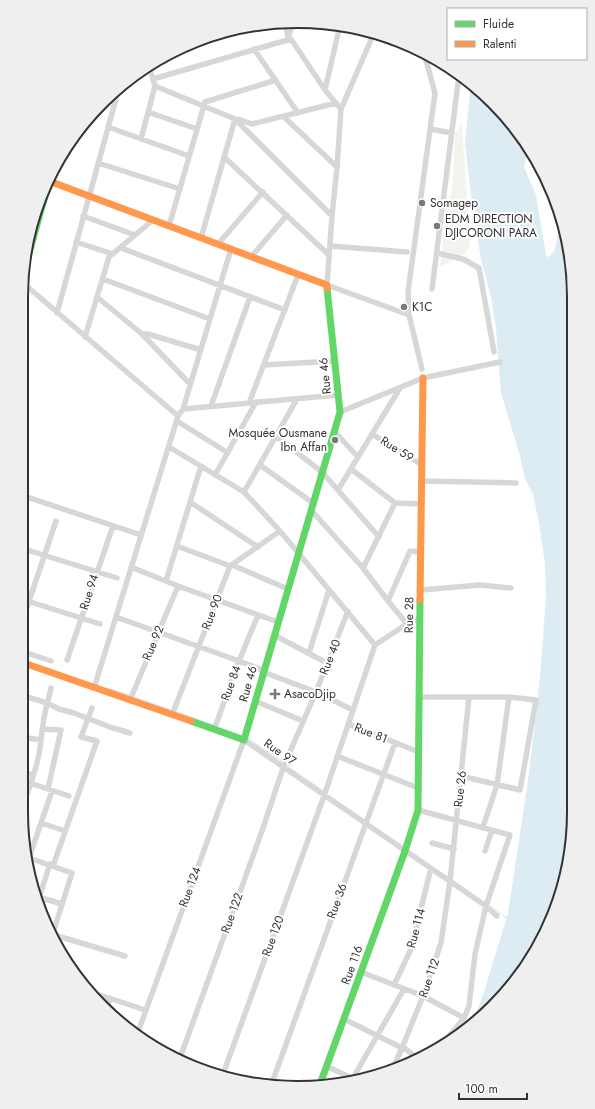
<svg xmlns="http://www.w3.org/2000/svg" width="595" height="1109" font-family="Jost,sans-serif">
	<style>
		.green { fill: #f1f5ed }
		.water { fill: #ddebf3 }
		.lines { fill: none; stroke-linecap: round; stroke-linejoin: round }
		.stream { stroke: #ddebf3; stroke-width: 1.5 }
		.street { stroke: #d7d7d7; stroke-width: 5.5 }
		.fast { stroke: #63d668; stroke-width: 7 }
		.slow { stroke: #ff974d; stroke-width: 7 }
		.poi-dot { fill: #7a7a7a; stroke: #fff; stroke-width: 1.5 }
		.labels { text-anchor: middle; dominant-baseline: central; stroke-width: 4; stroke-linejoin: round; paint-order: stroke }
		.poi-label { font-size: 12px; fill: #333; stroke: #fff; text-anchor: start }
		.street-label { font-size: 12px; fill: #333; stroke: #fff }
		.rim { fill: none; stroke: #333; stroke-width: 2 }
	</style>
	<rect width="100%" height="100%" fill="#fff"/>
	<path class="green" d="M462 124 470 245 466 253 440 267 444 228 453 182 455 133Z"/>
	<path class="water" d="M471 83 480 90 527 144 529 147 524 167 536 195 546 255 547 257 550 256 555 250 561 216 572 262 573 829 565 883 537 950 480 1019 472 1024 484 992 508 913 528 781 537 706 541 665 546 596 545 564 539 523 533 494 525 479 520 456 501 393 496 329 491 297 481 259 473 213 465 143Z"/>
	<g class="lines">
		<path class="stream" d="M110 689 129 695
			M133 697 214 725
			M218 727 242 736
			M247 738 284 763
			M287 766 323 791
			M491 907 507 918"/>
		<path class="street" d="M284 22 289 39
			M374 33 341 109 337 167 332 216 327 285 409 315
			M288 37 294 22
			M254 49 298 113
			M153 79 291 39 325 90 341 109
			M155 86 235 119 332 216
			M325 90 340 25
			M148 112 197 129
			M284 117 337 167
			M238 119 252 124 336 103
			M108 127 189 156
			M430 129 452 133
			M141 139 155 86 149 66
			M224 157 329 255
			M98 163 180 189
			M83 216 135 235
			M169 226 205 102 276 80
			M201 238 235 119
			M76 242 113 254
			M218 244 263 192
			M330 246 407 252
			M121 248 285 310
			M437 253 463 259 479 268 494 352
			M251 257 287 215
			M103 279 210 319
			M22 282 178 416
			M432 289 459 75
			M97 297 142 334H148L201 350
			M57 313 119 88
			M142 334 190 384
			M85 337 109 257 153 220
			M264 365 334 361
			M422 369 409 315 408 292 435 93 424 53
			M249 403 298 275
			M211 406 250 297
			M183 409 338 395
			M340 412 423 378 500 362
			M177 421 228 453
			M334 431 358 457
			M372 434 422 465
			M276 436 322 472 379 537
			M169 447 244 492 280 531 375 645
			M260 465 313 503
			M351 469 395 503 422 504
			M215 475 256 402
			M422 481 516 483
			M338 490 400 388
			M244 492 297 399
			M21 495 141 535
			M190 502 258 547
			M311 510 363 568 388 601 407 624
			M177 546 230 566
			M21 548 117 578
			M232 565 288 589
			M131 567 178 586 278 622
			M363 568 395 503
			M166 581 201 466
			M421 590 480 585 511 588
			M21 599 100 624
			M388 601 410 551 421 552
			M116 617 239 661 260 669 263 672 316 692 353 710
			M21 625 56 521
			M274 635 327 663
			M21 651 51 661
			M309 653 329 590
			M67 660 113 526
			M94 688 178 416 183 409 231 249
			M21 695 47 703 59 709 74 713 110 727 130 733
			M419 697H509L536 700 520 790 461 776
			M130 700 178 586
			M255 701 303 721
			M172 715 230 566 280 531
			M348 724 419 752
			M42 729 61 730 48 789
			M214 730 239 661 258 615
			M21 737 41 740 44 717 51 688
			M337 756 418 788
			M21 771 33 775
			M30 783 69 796
			M418 810 510 835 486 906 475 954 469 1006 464 1018 446 1040
			M21 811C29 788 39 764 41 740
			M41 823 62 830
			M483 827 497 785 509 697
			M432 843 454 849
			M485 851 492 830
			M29 858 72 873 53 933
			M29 858 52 791
			M53 866 97 741 81 737 92 708
			M35 896 62 904
			M37 904 50 864
			M54 935 125 956
			M361 972 423 996 464 1018
			M394 985 411 949 431 868
			M91 992 145 1010
			M107 1007 110 998
			M344 1019 402 1048
			M137 1035 244 740 486 906 497 916
			M403 1047 417 1058
			M180 1058 262 831 283 768 316 692 348 611
			M326 1066 354 1079
			M392 1070 402 1048 423 996 441 943 450 881 469 697
			M222 1077 324 796 375 645 407 624 420 618
			M353 1078 404 989
			M272 1083 395 743"/>
		<path class="fast" d="M22 278 50 178
			M191 721 244 740 340 412 327 288
			M319 1087 405 851 418 810 420 600"/>
		<path class="slow" d="M49 181 327 285V288
			M420 600 423 378
			M21 662 191 721"/>
	</g>
	<g class="poi-dot">
		<circle cx="422" cy="203" r="4"/>
		<circle cx="437" cy="226" r="4"/>
		<circle cx="404" cy="307" r="4"/>
		<circle cx="335" cy="440" r="4"/>
		<path d="M273 688h4v4h4v4h-4v4h-4v-4h-4v-4h4z"/>
	</g>
	<g class="labels">
		<g class="poi-label">
			<text x="430" y="203">Somagep</text>
			<text x="445" y="219">EDM DIRECTION<tspan x="445" dy="14">DJICORONI PARA</tspan></text>
			<text x="412" y="307">K1C</text>
			<text x="327" y="433" text-anchor="end">Mosquée Ousmane<tspan x="327" dy="14">Ibn Affan</tspan></text>
			<text x="284" y="694">AsacoDjip</text>
		</g>
		<g class="street-label">
			<text transform="translate(325 376) rotate(-96)">Rue 46</text>
			<text transform="translate(397 449) rotate(32)">Rue 59</text>
			<text transform="translate(89 592) rotate(-72)">Rue 94</text>
			<text transform="translate(212 612) rotate(-69)">Rue 90</text>
			<text transform="translate(409 615) rotate(-89)">Rue 28</text>
			<text transform="translate(153 643) rotate(-67)">Rue 92</text>
			<text transform="translate(330 657) rotate(-68)">Rue 40</text>
			<text transform="translate(231 683) rotate(-70)">Rue 84</text>
			<text transform="translate(248 684) rotate(-74)">Rue 46</text>
			<text transform="translate(371 733) rotate(22)">Rue 81</text>
			<text transform="translate(280 752) rotate(35)">Rue 97</text>
			<text transform="translate(460 789) rotate(-84)">Rue 26</text>
			<text transform="translate(190 887) rotate(-70)">Rue 124</text>
			<text transform="translate(337 901) rotate(-70)">Rue 36</text>
			<text transform="translate(232 913) rotate(-70)">Rue 122</text>
			<text transform="translate(416 928) rotate(-75)">Rue 114</text>
			<text transform="translate(273 936) rotate(-70)">Rue 120</text>
			<text transform="translate(352 965) rotate(-70)">Rue 116</text>
			<text transform="translate(429 978) rotate(-71)">Rue 112</text>
		</g>
	</g>
	<path d="M0 0H595V1109H0ZM297 28H298A269 269 0 0 1 567 297V812A269 269 0 0 1 298 1081H297A269 269 0 0 1 28 812V297A269 269 0 0 1 297 28Z" fill="#efefef" fill-rule="evenodd"/>
	<path class="rim" d="M297 28H298A269 269 0 0 1 567 297V812A269 269 0 0 1 298 1081H297A269 269 0 0 1 28 812V297A269 269 0 0 1 297 28Z"/>
	<rect x="447" y="8" width="140" height="52" fill="#ffffff" stroke="#adadad"/>
	<rect x="455" y="21" width="20" height="6" fill="#63d668" stroke="#adadad"/>
	<text x="483" y="28" font-size="12" fill="#333333">Fluide</text>
	<rect x="455" y="41" width="20" height="6" fill="#ff974d" stroke="#adadad"/>
	<text x="483" y="48" font-size="12" fill="#333333">Ralenti</text>
	<path d="M459 1093v6h68v-6" fill="none" stroke="#333333" stroke-width="2"/>
	<text x="465" y="1093" font-size="12" fill="#333333" stroke="#ffffff" stroke-width="3" paint-order="stroke">100 m</text>
</svg>
